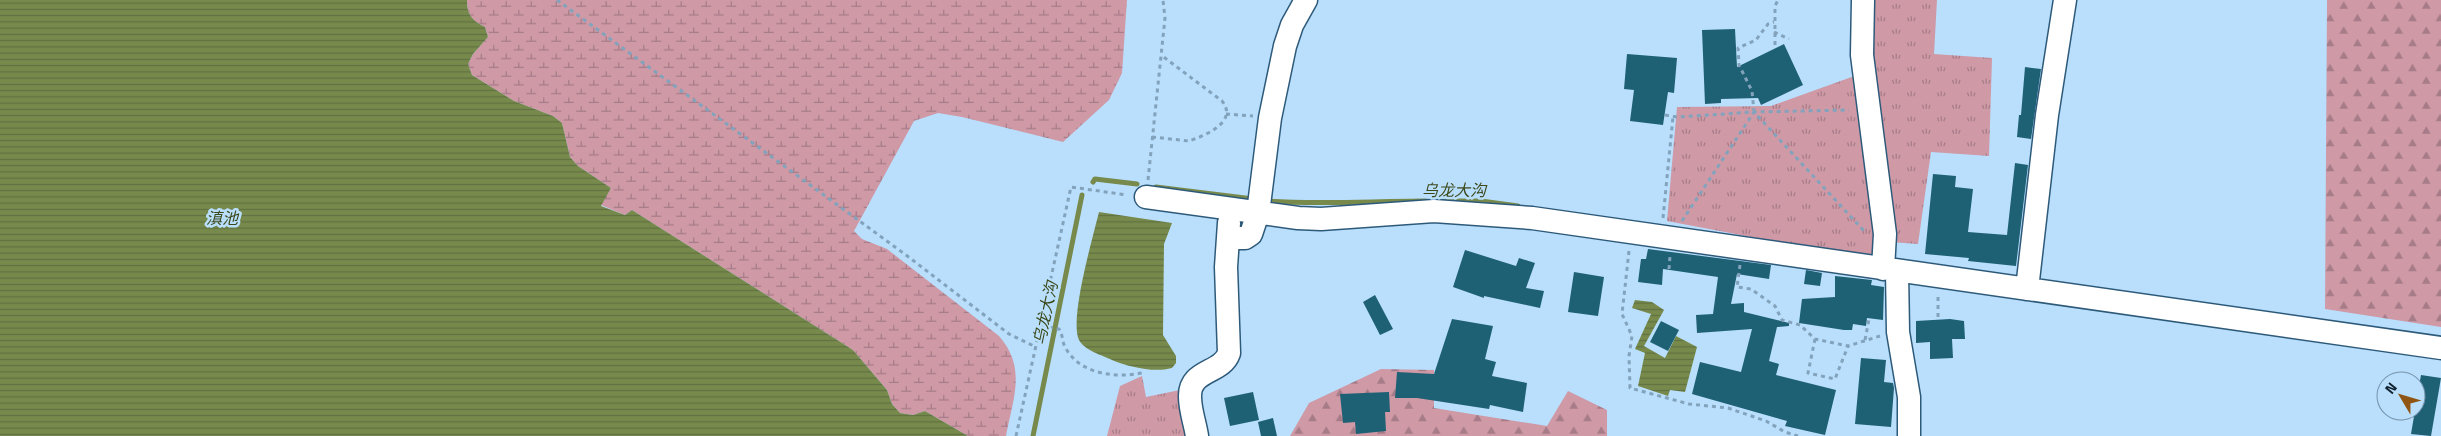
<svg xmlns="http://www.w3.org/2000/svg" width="2441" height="436" font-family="'Titillium Web','Noto Sans SC',sans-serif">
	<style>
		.grass { fill: url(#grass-tufts) }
		.forest { fill: url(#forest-firs) }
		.wetland { fill: url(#wetland-marsh) }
		.water { fill: url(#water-rules) }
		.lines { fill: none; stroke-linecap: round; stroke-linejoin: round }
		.stream { stroke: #778a4c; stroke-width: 5 }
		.building { fill: #1e6074 }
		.minor-casing { stroke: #2e5a7a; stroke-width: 25 }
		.path { stroke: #83a3bc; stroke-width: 3; stroke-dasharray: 4 4; stroke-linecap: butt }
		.minor { stroke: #fff; stroke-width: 22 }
		.labels { text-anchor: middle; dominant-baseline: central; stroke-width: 5; stroke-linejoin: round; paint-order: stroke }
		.water-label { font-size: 16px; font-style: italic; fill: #3c4819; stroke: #b9dffd }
	</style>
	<defs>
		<pattern id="grass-tufts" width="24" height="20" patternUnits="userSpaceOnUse" patternTransform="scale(1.25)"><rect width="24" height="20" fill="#cf99a6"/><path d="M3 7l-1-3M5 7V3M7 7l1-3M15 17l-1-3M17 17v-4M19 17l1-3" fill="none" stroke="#a67c88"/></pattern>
		<pattern id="forest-firs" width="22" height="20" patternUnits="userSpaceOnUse" patternTransform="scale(1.25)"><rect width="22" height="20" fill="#cf99a6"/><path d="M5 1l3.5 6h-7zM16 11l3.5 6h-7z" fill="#a67c88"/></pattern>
		<pattern id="wetland-marsh" width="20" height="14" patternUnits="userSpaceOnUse" patternTransform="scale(1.25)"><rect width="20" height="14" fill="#cf99a6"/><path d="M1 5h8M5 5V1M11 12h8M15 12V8" fill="none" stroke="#a67c88"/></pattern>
		<pattern id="water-rules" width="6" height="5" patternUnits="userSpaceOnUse" patternTransform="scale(1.25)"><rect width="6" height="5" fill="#778a4c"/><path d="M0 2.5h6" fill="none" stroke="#607040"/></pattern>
	</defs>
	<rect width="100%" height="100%" fill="#b9dffd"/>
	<path class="grass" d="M1872 0H1937L1934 54 1992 58 1989 156 1931 152 1918 244 1890 242 1870 65Z
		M1860 74 1878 261 1667 221 1677 107 1771 106Z
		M1142 376 1146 397 1180 390 1190 436H1107L1120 386Z"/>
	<path class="forest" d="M2327 0H2441V327L2325 309Z
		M1381 369 1434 370V408L1547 426 1568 391 1607 410V436H1290L1309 403Z"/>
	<path class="wetland" d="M467 0H1127L1122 73 1109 100 1063 142 962 117 938 113 914 121 854 231 862 239 887 249 999 336C1027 368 1013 398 1006 436H968L925 411 913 415 900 413 892 404 887 390 853 350 632 210 625 215 601 205 611 188 578 166 570 157 562 123 553 116 514 101 472 75 468 64 473 54 488 37 485 27C472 20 467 15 467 0Z"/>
	<path class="water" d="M0 0H467C467 15 472 20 485 27L488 37 473 54 468 64 472 75 514 101 553 116 562 123 570 157 578 166 611 188 601 206 625 215 632 210 853 350 887 390 892 404 900 413 913 415 925 411 968 436H0Z
		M1099 212 1172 223 1164 244 1163 335 1176 356V363L1172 368C1154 373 1129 367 1112 360 1102 355 1085 351 1079 340 1069 319 1093 237 1099 212Z
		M1635 300 1652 302 1664 310 1644 346 1665 358 1676 336 1697 347 1685 392 1670 390 1668 396 1638 386 1645 353 1635 349 1651 314 1632 308Z"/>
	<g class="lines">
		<path class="stream" d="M1093 182 1095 179 1137 184
			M1156 187 1253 199
			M1266 201C1319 205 1372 201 1426 201
			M1444 201H1481L1518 206
			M1033 436 1082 195"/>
	</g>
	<path class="building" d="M1735 29 1737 67 1784 44 1803 85 1761 105 1758 98 1721 99V103L1705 104 1702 30Z
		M1627 54 1677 58 1674 93 1668 92 1663 125 1630 121 1634 90 1624 89Z
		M2025 67 2041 69 2031 139 2017 137 2019 115H2021Z
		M2015 163 2028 165 2016 266 1968 261 1969 258 1925 254 1933 174 1956 176 1955 187 1973 189 1968 232 2007 235Z
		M1648 249 1771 265 1769 279 1737 274 1731 304 1744 303V312L1789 323V326L1777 327 1769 361 1779 364 1776 375 1836 390 1825 435 1785 426 1787 421 1692 394 1700 362 1741 372 1752 329 1697 333 1696 315 1713 314 1718 277 1663 269 1662 285 1638 282 1641 259H1646Z
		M1465 250 1516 266 1519 258 1535 263 1526 288 1544 291 1540 308 1484 296V298L1453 287Z
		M1806 270 1822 273 1820 286 1804 284Z
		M1574 272 1604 277 1598 316 1568 312Z
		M1835 276 1872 280 1871 285 1884 287 1883 320 1867 318 1866 326 1853 324 1852 330H1844L1799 323 1802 299 1835 297Z
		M1375 295 1393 329 1380 335 1363 302Z
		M1452 319 1493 326 1485 359 1496 362 1492 376 1527 383 1523 412 1490 405 1489 409 1417 398H1395L1397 372 1434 374Z
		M1950 319 1964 321 1965 339H1952L1953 358 1930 359V342L1916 343V321Z
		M1661 321 1679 330 1668 351 1650 342Z
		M1861 358 1886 360 1884 382 1893 383 1894 388 1891 427 1855 424Z
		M2421 375 2441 378 2431 436 2411 434Z
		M1253 392 1259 420 1230 426 1224 398Z
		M1389 392 1390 412H1385L1386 431 1356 434 1355 422 1343 423 1340 394Z
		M1273 418 1277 436H1261L1258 422Z"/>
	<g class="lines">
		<g class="minor-casing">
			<path id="minor" d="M1863 0 1862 55 1885 234 1883 269
				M1146 197 1298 218 1321 219 1434 211 1532 218 2441 348
				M1228 238H1245L1251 234 1258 213 1270 118 1285 46 1292 25 1306 0
				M1897 271 1898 332 1909 397V436
				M2027 289 2047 115 2065 0
				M1197 436C1195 423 1190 410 1190 397 1189 369 1222 374 1229 353L1226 267 1229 223"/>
		</g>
		<path class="path" d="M557 0 906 255 1009 334 1036 347
			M1774 32 1789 39
			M1775 45V6L1778 0
			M1754 112 1752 91 1739 65 1738 48 1756 40 1768 24 1774 22
			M1226 114 1253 116
			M1665 115 1677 117 1754 112 1849 110
			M1152 137 1189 141C1204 136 1239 122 1222 101L1161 55
			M1148 180 1165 18 1163 0
			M1663 218 1673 117
			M1682 221 1754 112 1865 232
			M1629 251 1622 314 1632 336 1629 356 1630 388 1689 404 1728 408 1766 421 1785 432 1798 436
			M1740 265 1737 287 1751 289 1775 306 1782 320 1800 325 1815 339 1848 346 1880 336
			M1669 269 1670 256
			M1938 317V295
			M1041 325 1059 329C1063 335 1062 341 1065 347 1080 375 1116 378 1142 373
			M1815 339 1808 373 1835 379 1848 346
			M1865 340 1869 319
			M1016 436 1071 187 1127 195"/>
		<use href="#minor" class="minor"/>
	</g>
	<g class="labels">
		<g class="water-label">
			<text x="1454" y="190">乌龙大沟</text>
			<text x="222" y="218">滇池</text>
			<text transform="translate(1045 313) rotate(-78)">乌龙大沟</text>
		</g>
	</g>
	<g transform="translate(2401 396) rotate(308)"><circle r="24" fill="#b9dffd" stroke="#7593ab"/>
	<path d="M0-4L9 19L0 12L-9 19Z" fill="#905513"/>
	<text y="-8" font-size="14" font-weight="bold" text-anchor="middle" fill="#0f212f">N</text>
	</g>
</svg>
